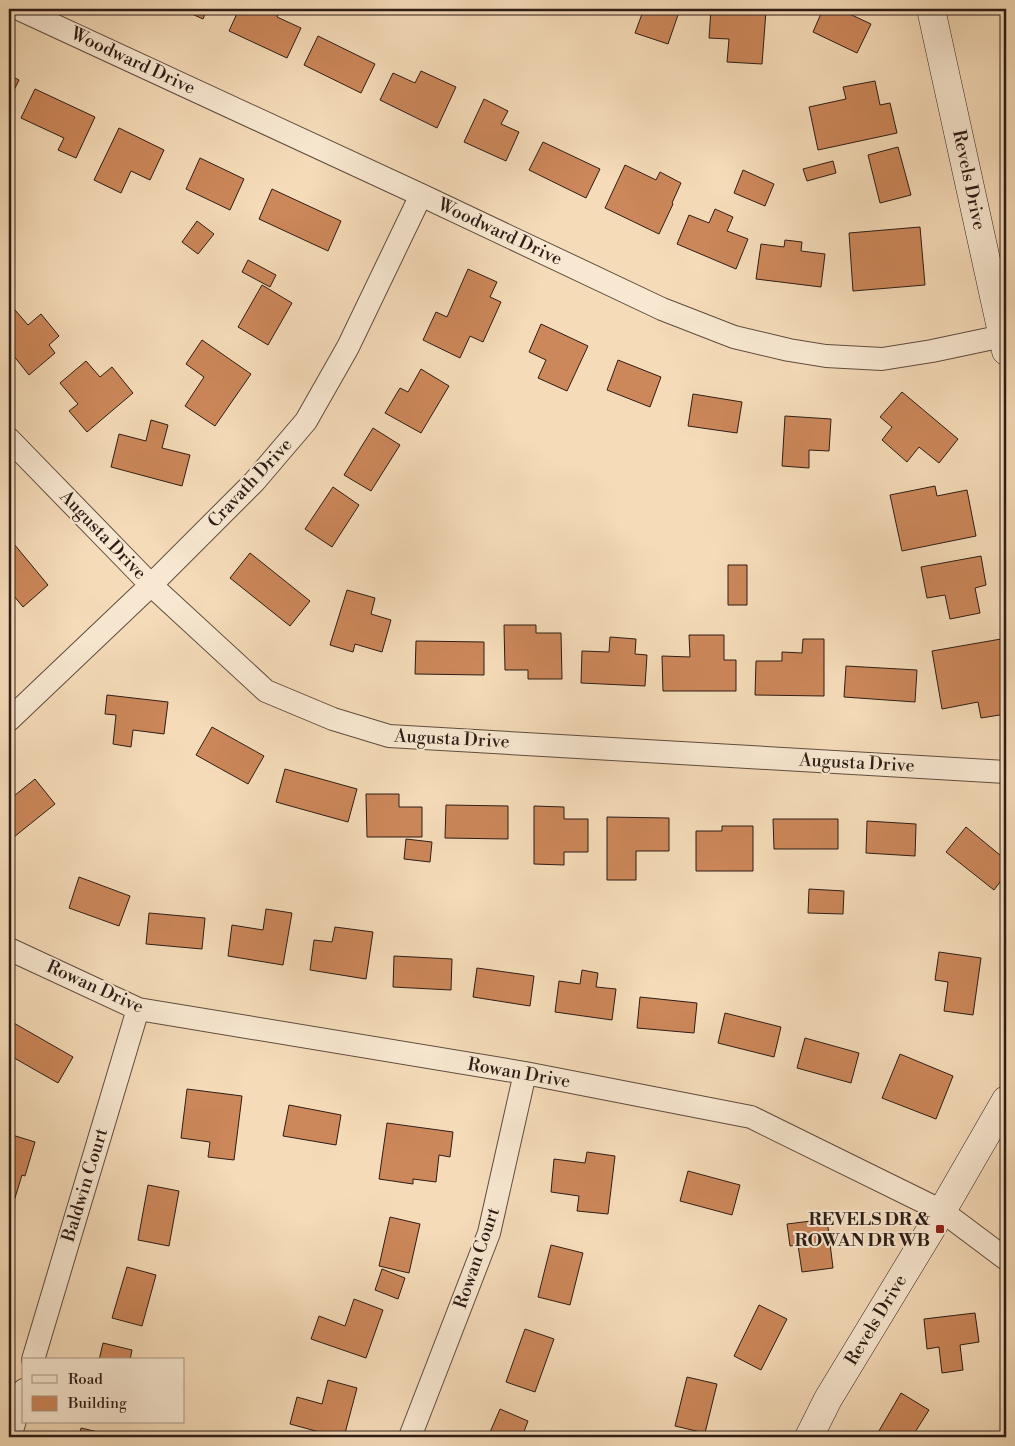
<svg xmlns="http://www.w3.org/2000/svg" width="1015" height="1446" font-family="'Libre Bodoni',serif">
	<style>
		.building { fill: #cc875a; stroke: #2d1c16 }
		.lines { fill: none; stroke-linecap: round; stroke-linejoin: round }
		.street-casing { stroke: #5f4c3e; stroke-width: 24 }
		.secondary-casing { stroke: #2d1c16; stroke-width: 29 }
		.street { stroke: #f8e8d1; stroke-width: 22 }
		.secondary { stroke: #f8e8d1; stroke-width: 28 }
		.poi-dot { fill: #8f2418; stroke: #f8e8d1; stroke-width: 2 }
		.labels { text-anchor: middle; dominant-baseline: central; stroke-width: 4; stroke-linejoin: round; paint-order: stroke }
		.street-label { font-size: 18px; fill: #2d1c16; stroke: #f8e8d1 }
		.poi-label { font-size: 18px; font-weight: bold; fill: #2d1c16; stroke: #f8e8d1; text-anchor: end }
	</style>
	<rect width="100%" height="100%" fill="#f5dbb8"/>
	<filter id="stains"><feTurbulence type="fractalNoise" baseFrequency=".004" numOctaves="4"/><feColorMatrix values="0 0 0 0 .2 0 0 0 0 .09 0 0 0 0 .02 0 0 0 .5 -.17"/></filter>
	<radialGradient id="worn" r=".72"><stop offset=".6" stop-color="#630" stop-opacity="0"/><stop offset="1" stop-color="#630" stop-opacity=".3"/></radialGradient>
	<path class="building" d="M181 9H207L203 19Z
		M239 9H266L278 14 277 17 301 28 287 58 229 31Z
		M627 9H680L668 44 635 33 642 14Z
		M711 9 766 11 762 64 727 62 729 39 709 38Z
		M823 9H839L871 24 857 53 813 32Z
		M999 9H1006V37Z
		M318 36 375 64 361 93 304 65Z
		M421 71 456 87 437 128 380 100 393 73 415 83Z
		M9 75 19 80 9 100Z
		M875 81 880 105 890 103 897 133 818 150 809 107 846 99 843 87Z
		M35 89 95 117 76 158 58 150 64 138 21 118Z
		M484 99 508 111 501 124 519 132 506 161 464 142Z
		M119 128 164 150 150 180 131 171 121 193 94 180Z
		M543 142 600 169 586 198 529 170Z
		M898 147 911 195 880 203 868 155Z
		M200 158 244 179 230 210 186 189Z
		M833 161 836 173 807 181 803 169Z
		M625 165 656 180 660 172 681 183 672 203 673 204 659 234 605 208Z
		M743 170 774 184 765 206 734 193Z
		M272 189 341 221 328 251 259 219Z
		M715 209 733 217 727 231 748 239 736 269 677 244 689 215 709 223Z
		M197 221 214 234 198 254 182 242Z
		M920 227 925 285 853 291 849 233Z
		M785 240 802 242 801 251 825 254 821 287 756 279 761 244 784 247Z
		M248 260 276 275 270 287 242 272Z
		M468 269 497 282 490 297 501 302 483 342 470 336 460 358 423 340 436 312 447 317Z
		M262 285 292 303 268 345 238 327Z
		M15 310 28 325 41 314 59 336 49 345 55 353 29 375 9 350V315Z
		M541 324 588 346 567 391 538 378 546 360 529 352Z
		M202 340 251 374 215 426 185 406 204 377 186 364Z
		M618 360 661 377 650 407 607 390Z
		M86 361 100 377 112 367 133 393 87 432 69 411 78 404 60 383Z
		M421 369 449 386 421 433 385 413 400 388 408 392Z
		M902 392 958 439 939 463 919 447 907 462 882 440 892 427 880 417Z
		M693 394 742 402 737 433 688 426Z
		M785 416 831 419 829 451 809 450V468L782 466Z
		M151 420 168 425 162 448 190 455 182 486 111 467 119 434 146 441Z
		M373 428 400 445 371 491 344 475Z
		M935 486 937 496 967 490 976 536 902 551 890 495Z
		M333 487 359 505 332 547 305 529Z
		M9 538 48 585 23 607 9 590Z
		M250 553 310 601 290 626 230 578Z
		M981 556 986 585 975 588 980 613 950 619 945 595 927 598 921 567Z
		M728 565H747V605H728Z
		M347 590 375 598 371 614 391 620 382 652 355 644 353 652 330 645Z
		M504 625H536V633H561L562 679H528V670H505Z
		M689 635H724V660H736V691H663L662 656 690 657Z
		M610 637 636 639 635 654 647 655 645 686 581 683 582 651 609 652Z
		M803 639H824V696L755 695 756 661H782V652L802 653Z
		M1001 639 1006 670V714L981 718 978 702 942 709 932 651Z
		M416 641 484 642V675L415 674Z
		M846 666 917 670 915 702 844 697Z
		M107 695 168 702 164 734 133 730 131 747 113 744 116 715 105 714Z
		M212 727 264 756 248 784 196 755Z
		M285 769 357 789 348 822 276 802Z
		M35 779 55 804 9 841V800Z
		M366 794H399V807H422V837H367Z
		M446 805 508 806V839L445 838Z
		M534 806 564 807V819H588V852H564V865L534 864Z
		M607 817 669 818V851H636V880H607Z
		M773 819H838V849H774Z
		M867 821 916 824 915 856 866 853Z
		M722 826H753V871H696V831H722Z
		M966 827 1006 860V874L994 890 946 852Z
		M406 839 432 842 430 862 404 859Z
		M79 877 130 896 119 926 69 908Z
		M809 889 844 891 843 914 808 913Z
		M266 909 292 913 283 965 228 956 232 925 263 930Z
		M149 913 205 918 202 949 146 944Z
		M335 927 373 932 366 979 310 970 314 940 332 942Z
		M939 952 981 958 973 1015 944 1011 948 982 935 980Z
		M394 956 452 959 451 990 393 987Z
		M477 968 534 976 530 1006 473 997Z
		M582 970 598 973 596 987 616 989 612 1020 555 1012 559 981 580 984Z
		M640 997 697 1003 694 1033 637 1028Z
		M725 1013 781 1027 774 1057 718 1043Z
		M12 1022 73 1057 58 1083 9 1055V1027Z
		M805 1038 859 1053 851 1083 797 1068Z
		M900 1054 953 1076 936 1119 882 1098Z
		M187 1089 242 1096 234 1160 208 1157 210 1142 181 1138Z
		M289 1105 341 1115 336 1145 283 1136Z
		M387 1123 453 1132 450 1157 439 1155 436 1182 413 1179V1184L379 1179Z
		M9 1134 35 1142 25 1176 22 1175 11 1211 9 1210Z
		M587 1152 615 1156 608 1214 577 1211 579 1196 551 1192 554 1159 585 1163Z
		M688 1171 740 1185 732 1215 680 1201Z
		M148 1185 179 1191 169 1246 138 1240Z
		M390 1217 420 1224 409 1273 379 1266Z
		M827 1219 833 1268 802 1272 798 1245 790 1246 787 1224Z
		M551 1245 583 1253 570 1305 538 1297Z
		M127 1267 156 1275 142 1326 112 1318Z
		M382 1269 405 1278 398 1299 375 1290Z
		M354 1299 383 1310 366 1358 311 1339 319 1316 345 1326Z
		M759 1305 787 1319 761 1370 734 1356Z
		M975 1313 979 1342 960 1345 963 1370 942 1373 939 1347 927 1349 924 1319Z
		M525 1329 554 1339 535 1392 506 1382Z
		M103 1343 132 1350 130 1360H99Z
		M687 1377 717 1384 705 1433 675 1426Z
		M328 1380 357 1388 344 1437H338L290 1424 297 1397 322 1404Z
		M901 1393 929 1410 912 1437H878L876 1436Z
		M500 1409 528 1421 522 1437H488Z
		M81 1428 111 1435V1437H79Z"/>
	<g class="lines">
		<g class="street-casing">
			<path id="street" d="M19 9 421 195 662 309 734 337 789 350 826 356 882 359 932 351 1003 336
				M9 439 151 585 266 691 333 719 389 736 1006 772
				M9 720 151 585 254 482 306 421 348 347 421 195
				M9 949 138 1009 525 1073 751 1117 942 1211 1006 1259
				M33 1360 138 1009
				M10 1437 24 1390
				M410 1437 489 1233 525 1073"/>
		</g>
		<g class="secondary-casing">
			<path id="secondary" d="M931 9 1006 351
				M809 1437 828 1399 942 1211 1006 1100"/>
		</g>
		<use href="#street" class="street"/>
		<use href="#secondary" class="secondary"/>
	</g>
	<rect class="poi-dot" x="935" y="1224" width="10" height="10" rx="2.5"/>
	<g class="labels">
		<g class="street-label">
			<text transform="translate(133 61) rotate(25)">Woodward Drive</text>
			<text transform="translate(969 180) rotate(78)">Revels Drive</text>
			<text transform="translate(500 232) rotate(25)">Woodward Drive</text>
			<text transform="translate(250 483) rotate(-47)">Cravath Drive</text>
			<text transform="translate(103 535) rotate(46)">Augusta Drive</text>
			<text transform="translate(452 739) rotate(3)">Augusta Drive</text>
			<text transform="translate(857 763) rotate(3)">Augusta Drive</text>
			<text transform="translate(95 987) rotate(24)">Rowan Drive</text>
			<text transform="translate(519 1073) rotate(10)">Rowan Drive</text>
			<text transform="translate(85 1185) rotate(-73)">Baldwin Court</text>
			<text transform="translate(477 1258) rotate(-71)">Rowan Court</text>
			<text transform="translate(876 1320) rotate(-59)">Revels Drive</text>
		</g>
		<g class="poi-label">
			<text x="930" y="1219">REVELS DR &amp;<tspan x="930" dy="21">ROWAN DR WB</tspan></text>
		</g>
	</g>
	<rect width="1015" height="1446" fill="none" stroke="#f5dbb8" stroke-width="30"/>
	<rect x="10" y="10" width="995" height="1426" fill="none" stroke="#2d1c16" stroke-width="2.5"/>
	<rect x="15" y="15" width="985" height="1416" fill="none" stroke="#2d1c16"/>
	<rect x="22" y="1358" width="162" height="65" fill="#f8e8d1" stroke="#a79686"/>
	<rect x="32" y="1375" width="25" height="8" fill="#f8e8d1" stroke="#a79686"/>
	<text x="68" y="1384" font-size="15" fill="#2d1c16">Road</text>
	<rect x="32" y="1396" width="25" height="15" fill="#cc875a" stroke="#a79686"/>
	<text x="68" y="1408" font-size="15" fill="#2d1c16">Building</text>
	<rect width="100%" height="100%" filter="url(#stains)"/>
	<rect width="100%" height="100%" fill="url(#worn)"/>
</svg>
